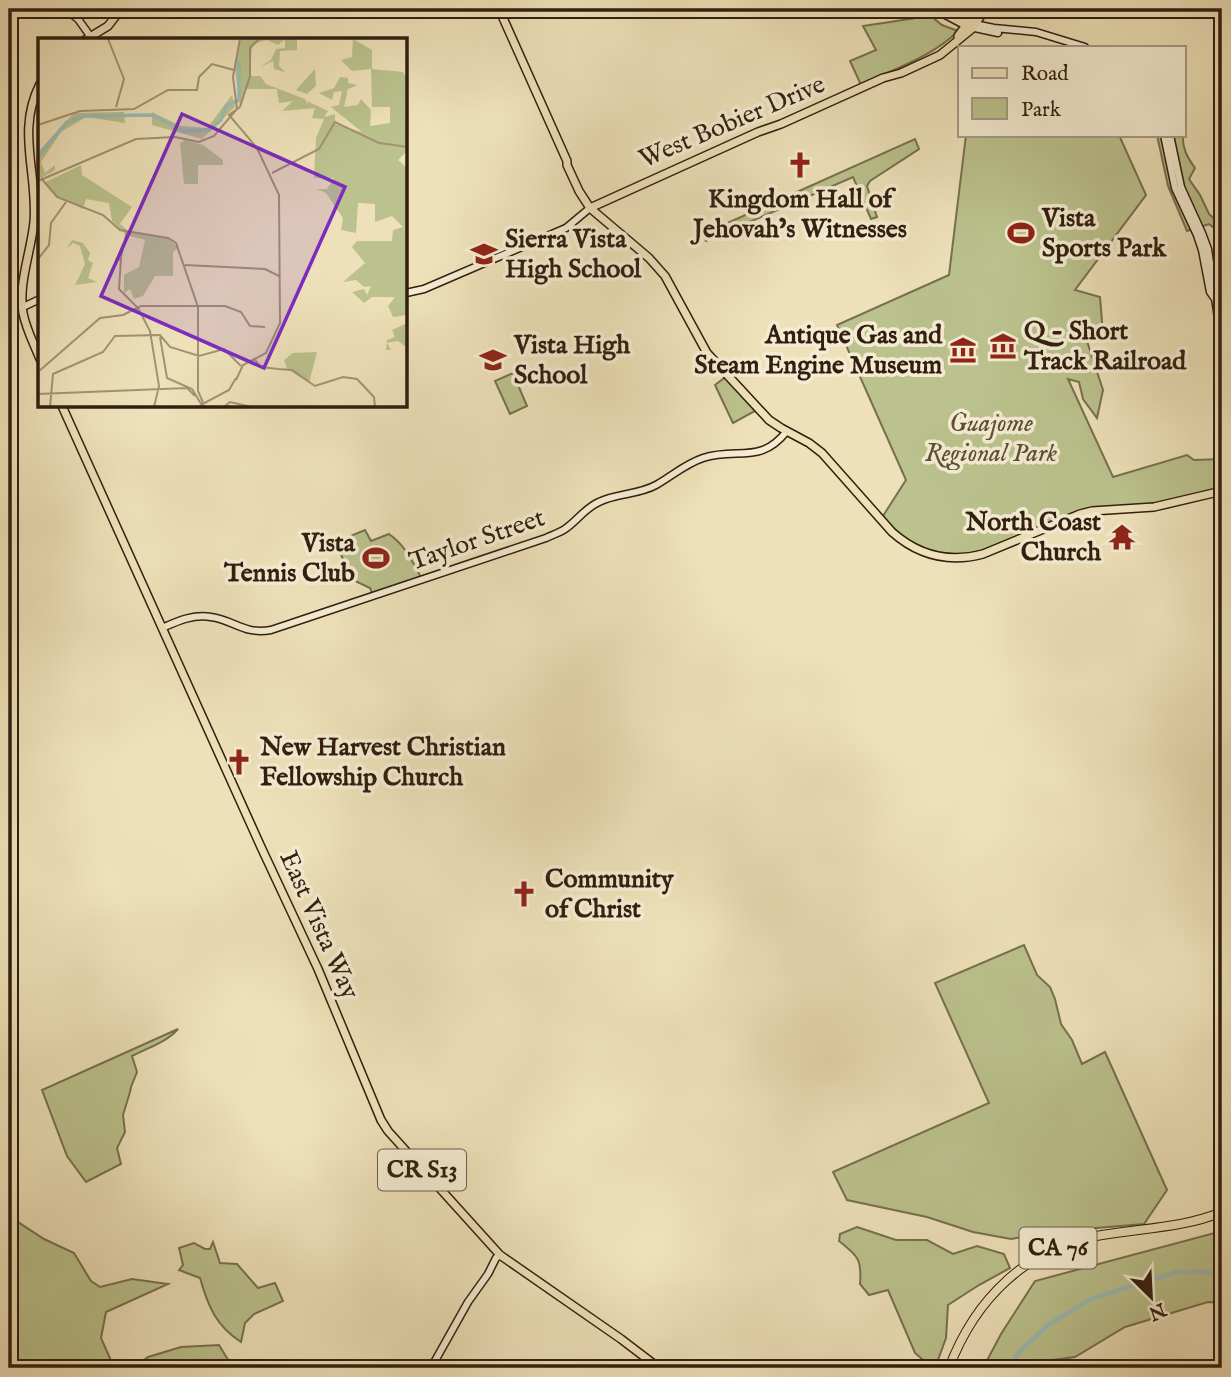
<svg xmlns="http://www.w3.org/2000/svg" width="1231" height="1377" font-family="'IM FELL English',serif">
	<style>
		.green { fill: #bbc28d; stroke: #76704e; stroke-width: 2 }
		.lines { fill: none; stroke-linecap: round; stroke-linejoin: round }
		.river { stroke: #9bbcb6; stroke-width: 4.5 }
		.secondary-casing { stroke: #311e0f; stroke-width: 9 }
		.primary-casing { stroke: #311e0f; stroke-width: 10 }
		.trunk-casing { stroke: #311e0f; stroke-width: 10 }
		.secondary { stroke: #f4ecd2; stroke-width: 6 }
		.primary { stroke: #eee1b9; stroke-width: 7 }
		.trunk { stroke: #eee1b9; stroke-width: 8 }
		.rail-casing { stroke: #311e0f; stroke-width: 4.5 }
		.rail { stroke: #f4ecd2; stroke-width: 2; stroke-dasharray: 5; stroke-linecap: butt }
		.labels { text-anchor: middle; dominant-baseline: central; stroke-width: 7; stroke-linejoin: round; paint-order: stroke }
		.shield { fill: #f4ecd2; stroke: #6c5c4a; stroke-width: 2 }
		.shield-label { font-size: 24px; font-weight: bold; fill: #311e0f }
		.street-label { font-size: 26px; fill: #311e0f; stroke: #f4ecd2 }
		.poi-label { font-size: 26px; font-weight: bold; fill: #311e0f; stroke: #f4ecd2; text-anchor: start }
		.park-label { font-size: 26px; font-style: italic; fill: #5a4f35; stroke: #f4ecd2 }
		.inset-river { fill: none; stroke: #9bbcb6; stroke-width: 3.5 }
		.inset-road { fill: none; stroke: #a29375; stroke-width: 2 }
		.view { fill: #7b2cbf; fill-opacity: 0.15; stroke: #7b2cbf; stroke-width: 3.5 }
		.inset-edge { fill: none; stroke: #311e0f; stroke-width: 3.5 }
	</style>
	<rect width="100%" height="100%" fill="#eee1b9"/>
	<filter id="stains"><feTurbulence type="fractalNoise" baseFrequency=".00286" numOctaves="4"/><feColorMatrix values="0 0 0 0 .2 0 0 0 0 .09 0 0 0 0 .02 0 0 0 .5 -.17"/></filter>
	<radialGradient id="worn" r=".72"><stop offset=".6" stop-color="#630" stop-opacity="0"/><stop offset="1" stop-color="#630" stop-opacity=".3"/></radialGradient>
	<path class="green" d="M926 12 942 25 958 31C932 57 894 69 861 85L850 61 876 50 863 26 916 18Z
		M966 135H1119L1146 195 1075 290 1100 297 1103 333 1084 332 1103 390 1097 418 1083 399 1079 382 1068 379 1113 477 1187 455 1194 460 1222 459V491L1151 508 1095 507 1085 509 1058 518 985 550 971 553 949 555 917 548 881 519 906 480 837 325 949 275Z
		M1157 135H1183C1182 148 1187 157 1195 168L1189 179 1200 195 1209 214 1222 226V234L1209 224 1187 231 1168 186Z
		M915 139 919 149 870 181 867 186 877 217 871 219 853 177 706 241 703 234Z
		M513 373 527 406 510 414 495 381Z
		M727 376 755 411 733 423 715 385Z
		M365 530 371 541 389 534C406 546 412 561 422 579L373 595 370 588 351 579 336 542Z
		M1024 945 1037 975 1050 987 1055 999 1061 1024 1072 1040 1082 1064 1105 1052 1167 1190 1144 1224 1048 1232 1011 1239 973 1232 927 1217 847 1200 833 1172 989 1103 935 983Z
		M178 1029C167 1042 147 1048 132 1056L137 1072 131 1087 130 1092 123 1115 125 1132 117 1148 121 1164 86 1182 67 1156 42 1090Z
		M9 1204 18 1222 44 1239 74 1253 91 1281 100 1287 132 1279 168 1284 106 1312 101 1338 112 1363 109 1368H9Z
		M857 1227 896 1240H927L953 1254 977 1246 1004 1254 1010 1268 979 1285 948 1305 946 1338 935 1368H929L930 1366 915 1353 888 1290 869 1295 860 1284C862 1259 858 1256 839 1241L840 1234Z
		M1222 1231V1303L1208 1302 1125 1327 1075 1357 1038 1362 1034 1368H983L1001 1334 1035 1281Z
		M213 1242 220 1263 237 1264 258 1288 275 1283 283 1301 254 1314 245 1323 241 1342C216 1326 208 1306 200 1278L179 1270 183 1265 179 1248 194 1243 205 1249H210Z
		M219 1345 233 1368H134L148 1357 181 1347Z"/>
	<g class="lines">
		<path class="river" d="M1009 1368 1019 1352 1048 1325 1091 1299 1177 1272H1222"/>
		<g class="secondary-casing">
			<path id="secondary" d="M65 9 78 19 93 40
				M974 24 994 28 1036 32 1085 47
				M975 28 998 33
				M1164 135 1175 188 1197 235 1202 250 1210 292 1215 299
				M1170 135 1181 187 1202 233 1208 249 1222 346
				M406 293 424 289 566 228 590 208
				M23 307 40 299
				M162 628C178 621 193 614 211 617 234 620 244 635 271 630L546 538C552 535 559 533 565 529 577 521 585 508 599 502 617 493 638 495 656 485 672 476 685 464 703 458 738 447 760 465 787 431
				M431 1368 468 1302 488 1274 496 1258 500 1255"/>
		</g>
		<g class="primary-casing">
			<path id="primary" d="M499 9 567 161V165L579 191 590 208 649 258 665 276 707 353 769 420 781 428 809 443 822 453 892 532C919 556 949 563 983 554L1080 514 1092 511 1154 507 1222 491
				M935 9 969 27
				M944 9 970 23
				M958 36 978 9
				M85 40 108 26 121 9
				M40 84C16 131 38 173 34 222 31 252 18 283 23 313 26 329 34 344 40 359
				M590 208 758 132 781 124 883 78 901 73 940 55 973 28 985 9
				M62 406 261 847 318 969 381 1120 388 1131 500 1255 621 1339 659 1368"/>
		</g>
		<g class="trunk-casing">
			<path id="trunk" d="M949 1368C975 1299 1027 1247 1102 1235 1143 1228 1183 1228 1222 1212"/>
		</g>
		<use href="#secondary" class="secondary"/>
		<use href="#primary" class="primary"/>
		<use href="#trunk" class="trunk"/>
		<g class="rail-casing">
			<path id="rail" d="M841 9C865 16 887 16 910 9"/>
		</g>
		<use href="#rail" class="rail"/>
	</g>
	<defs>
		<g id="church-bare" transform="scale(2.1)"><path d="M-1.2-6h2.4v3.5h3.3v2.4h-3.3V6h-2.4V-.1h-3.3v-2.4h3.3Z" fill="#8f2418" stroke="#f4ecd2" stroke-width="2.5" paint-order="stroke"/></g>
		<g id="stadium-bare" transform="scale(2.1)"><path d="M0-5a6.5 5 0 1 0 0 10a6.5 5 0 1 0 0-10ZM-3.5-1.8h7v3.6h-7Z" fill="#8f2418" stroke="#f4ecd2" stroke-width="2.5" paint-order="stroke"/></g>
		<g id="school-bare" transform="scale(2.1)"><path d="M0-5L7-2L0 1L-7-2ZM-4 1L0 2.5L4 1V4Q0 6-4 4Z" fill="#8f2418" stroke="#f4ecd2" stroke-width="2.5" paint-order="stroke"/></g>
		<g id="museum-bare" transform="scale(2.1)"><path d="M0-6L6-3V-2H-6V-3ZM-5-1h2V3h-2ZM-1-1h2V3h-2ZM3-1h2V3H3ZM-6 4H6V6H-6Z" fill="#8f2418" stroke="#f4ecd2" stroke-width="2.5" paint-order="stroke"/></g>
		<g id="temple-bare" transform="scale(2.1)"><path d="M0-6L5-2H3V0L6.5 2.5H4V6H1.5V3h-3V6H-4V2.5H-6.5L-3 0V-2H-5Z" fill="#8f2418" stroke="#f4ecd2" stroke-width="2.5" paint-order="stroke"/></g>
	</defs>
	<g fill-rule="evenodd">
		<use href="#church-bare" x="800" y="165"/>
		<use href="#stadium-bare" x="1021" y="233"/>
		<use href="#school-bare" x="484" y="254"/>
		<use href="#museum-bare" x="1003" y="346"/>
		<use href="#museum-bare" x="963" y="350"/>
		<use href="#school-bare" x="493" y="360"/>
		<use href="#temple-bare" x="1122" y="537"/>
		<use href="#stadium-bare" x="376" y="558"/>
		<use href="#church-bare" x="239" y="762"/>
		<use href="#church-bare" x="524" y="894"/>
	</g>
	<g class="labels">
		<g class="shield">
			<rect x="378" y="1149.5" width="88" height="41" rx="5"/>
			<rect x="1019.5" y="1227.5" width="77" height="41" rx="5"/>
		</g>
		<g class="shield-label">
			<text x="422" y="1170">CR S13</text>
			<text x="1058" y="1248">CA 76</text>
		</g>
		<g class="street-label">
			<text transform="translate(732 122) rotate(-23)">West Bobier Drive</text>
			<text transform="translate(477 540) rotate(-19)">Taylor Street</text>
			<text transform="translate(319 925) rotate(66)">East Vista Way</text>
		</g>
		<g class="poi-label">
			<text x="800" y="199" text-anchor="middle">Kingdom Hall of<tspan x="800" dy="30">Jehovah’s Witnesses</tspan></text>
			<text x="1042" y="218">Vista<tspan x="1042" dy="30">Sports Park</tspan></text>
			<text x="505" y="239">Sierra Vista<tspan x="505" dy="30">High School</tspan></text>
			<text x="1024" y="331">Q - Short<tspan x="1024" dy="30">Track Railroad</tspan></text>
			<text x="942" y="335" text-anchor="end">Antique Gas and<tspan x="942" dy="30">Steam Engine Museum</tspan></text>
			<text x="514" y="345">Vista High<tspan x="514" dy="30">School</tspan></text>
			<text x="1101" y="522" text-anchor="end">North Coast<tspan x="1101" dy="30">Church</tspan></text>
			<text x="355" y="543" text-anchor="end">Vista<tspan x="355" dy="30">Tennis Club</tspan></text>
			<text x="260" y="747">New Harvest Christian<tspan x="260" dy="30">Fellowship Church</tspan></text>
			<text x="545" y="879">Community<tspan x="545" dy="30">of Christ</tspan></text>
		</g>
		<g class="park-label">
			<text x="991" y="423">Guajome<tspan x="991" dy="30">Regional Park</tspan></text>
		</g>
	</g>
	<g transform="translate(38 38)">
		<rect width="369" height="369" fill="#eee1b9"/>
		<path d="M203 1H247L240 7 229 2 214 6 212 38H222L228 46 267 61 270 68 269 63 290 73 286 79 297 76V86L324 94 293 69 301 67 304 53 296 54 294 62 281 55 296 50 302 39 310 40V45L320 47 310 51 306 69 320 67 323 61 333 72 332 88 352 85V69H334L333 31 314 33 303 22 314 19 315 1 334 12V31L365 34 369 40V113L360 122 369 130V277L355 279 350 268 357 259H334L326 265 314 254 326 251 329 257 333 248 326 249 318 242 305 244 327 225 314 209 319 203H354L355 192 365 189 354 178 337 184V166L320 165 318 195 303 192 305 180 288 155 279 151H289L296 140H276L278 100 286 81 274 80 277 70 244 73 255 63 241 65 239 51H208L202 69 197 31ZM247 1H259V12L242 13 241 28 247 34 236 31 235 23 222 29 233 22 238 11 247 10ZM277 31 278 48 269 56 258 52ZM194 57 197 69 164 101 114 87V74L143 88 169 90ZM86 74 87 85 48 79 23 94 3 124 7 135 17 127V132L3 140 0 137V114L36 75ZM147 102 165 107 185 122V127H160V146H146L142 105ZM43 127 44 137 94 169 82 186 90 193 130 200 140 210 135 214V238H117L105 258 96 261 92 251 86 255V237L101 229 107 202 88 197 74 183 71 165 48 161 45 171 18 158 6 145ZM34 202 45 205 52 215 50 222 55 225 50 240 59 244 37 247 47 226 42 208 35 205 29 210ZM369 285V310L360 303 349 305 353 312H348L349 302 357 299 354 292ZM279 314 271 345 249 331 246 322 255 315Z" fill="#bbc28d"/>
		<path class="inset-river" d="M0 118 29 84 46 78 114 77 145 93 171 92 183 82 188 68 201 62V23"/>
		<path class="inset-road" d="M70 1 86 41 78 69M0 87 42 73 96 71 130 52H159L161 39 174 26 196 32M234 135 281 111 297 84 341 105 370 109M3 140 19 159 65 177 82 192 130 200 138 205 160 269V353L167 369M0 143 98 101 137 99 161 104 176 98 199 71 195 39 202 1M83 220 81 251 100 270 112 293 121 348 116 369M0 221 11 207 13 185 28 164M82 223 89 193M147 227 227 231 241 238M122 299 129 340 154 351 165 369M216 320 222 329 241 331M239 331 254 332 277 348 305 339 319 341 336 359 337 369M0 334 62 280 85 277 103 268H187L203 274 212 288 227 289M198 342 205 327 228 315 242 285 241 157 219 110 191 77 202 69 212 38V10L221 1M0 356 149 350 157 358M12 369 15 336 65 314 77 298 122 297 132 309 161 318 186 311 203 328M159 369 191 352 198 340M186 369 192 364 214 369"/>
		<path class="view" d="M144 76 307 149 226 330 63 258Z"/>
		<rect width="369" height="369" class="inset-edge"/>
	</g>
	<rect width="1231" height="1377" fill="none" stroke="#eee1b9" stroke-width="35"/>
	<rect x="10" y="10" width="1210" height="1356" fill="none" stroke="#311e0f" stroke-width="3.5"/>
	<rect x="18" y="18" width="1196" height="1342" fill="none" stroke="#311e0f" stroke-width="2"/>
	<rect x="958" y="46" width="228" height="91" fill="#f4ecd2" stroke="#a69a84" stroke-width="2"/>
	<rect x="972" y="68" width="35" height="10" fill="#eee1b9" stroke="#a69a84" stroke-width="2"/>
	<text x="1021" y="80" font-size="21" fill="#311e0f">Road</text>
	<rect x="972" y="98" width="35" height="21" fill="#bbc28d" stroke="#a69a84" stroke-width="2"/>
	<text x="1021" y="116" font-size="21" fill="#311e0f">Park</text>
	<g transform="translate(1151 1297) rotate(156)" stroke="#f4ecd2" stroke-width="5" paint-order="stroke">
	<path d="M0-5L12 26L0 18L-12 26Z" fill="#311e0f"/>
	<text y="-10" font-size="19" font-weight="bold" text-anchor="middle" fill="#311e0f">N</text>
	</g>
	<rect width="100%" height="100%" filter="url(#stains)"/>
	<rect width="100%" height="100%" fill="url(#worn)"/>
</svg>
